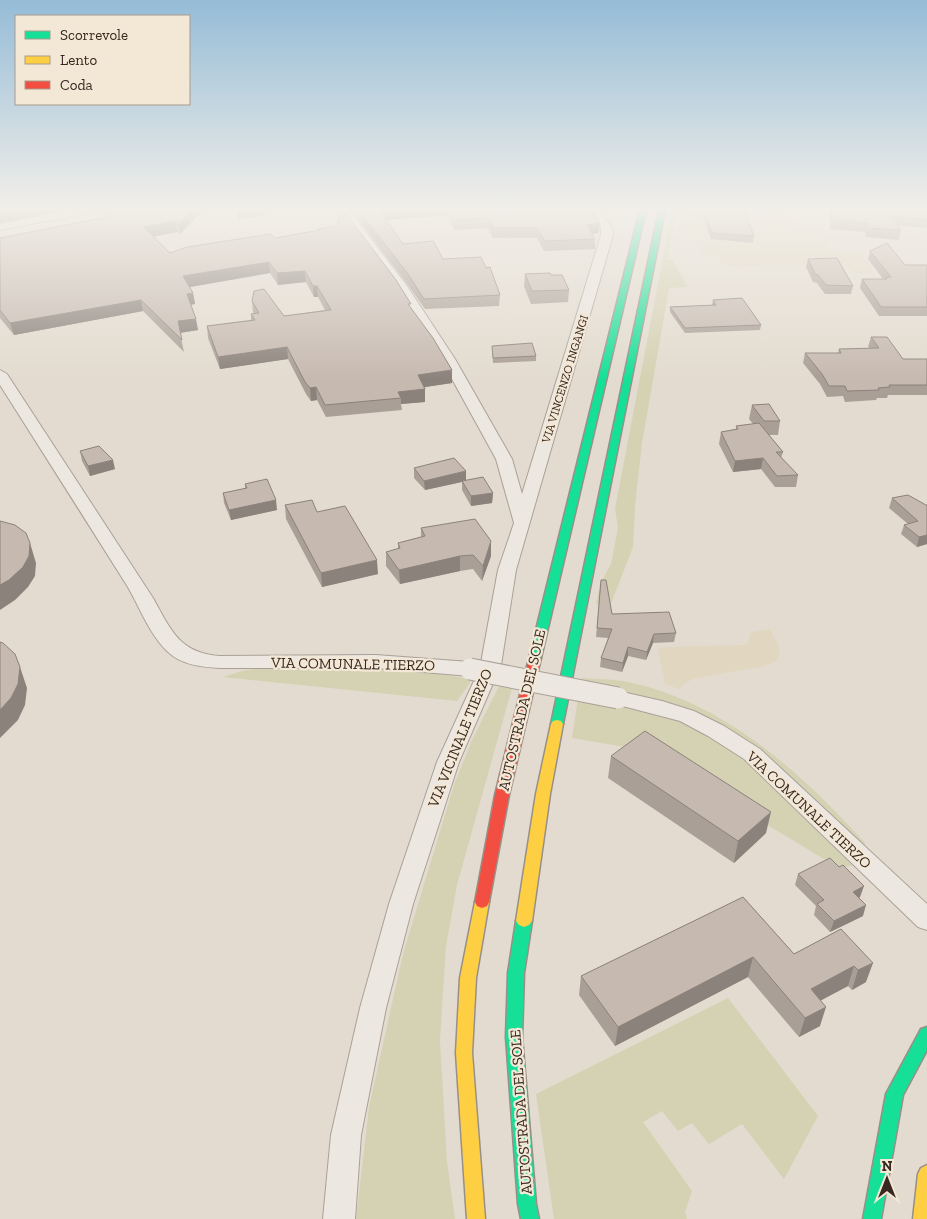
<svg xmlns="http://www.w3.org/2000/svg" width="927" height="1219" font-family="'Zilla Slab',serif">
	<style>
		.farmland { fill: #e1d7c1 }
		.green { fill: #d5d1b3 }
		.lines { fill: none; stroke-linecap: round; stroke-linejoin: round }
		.street-casing { stroke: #a9a198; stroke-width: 2 }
		.fast-casing { stroke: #989088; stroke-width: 3 }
		.slow-casing { stroke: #989088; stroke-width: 3 }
		.jam-casing { stroke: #989088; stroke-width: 3 }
		.street { fill: #ece7e0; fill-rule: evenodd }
		.fast { fill: #16e098; fill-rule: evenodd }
		.slow { fill: #ffcf43; fill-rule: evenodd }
		.jam { fill: #f24e42; fill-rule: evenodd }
		.street-bridge-casing { stroke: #a9a198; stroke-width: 23; stroke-linecap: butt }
		.street-bridge { stroke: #ece7e0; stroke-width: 21 }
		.wall { fill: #aa9f97 }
		.shaded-wall { fill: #8b827b }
		.building { fill: #c6b9b0; stroke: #8b827b }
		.labels { text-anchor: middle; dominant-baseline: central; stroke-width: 4.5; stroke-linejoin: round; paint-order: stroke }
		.far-street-label { font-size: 12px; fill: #372820; stroke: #f3e7d6 }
		.street-label { font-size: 15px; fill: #372820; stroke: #f3e7d6 }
	</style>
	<rect width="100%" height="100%" fill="#e3dbcf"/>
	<path class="farmland" d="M741 210H784L789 220 794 221 796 227 826 229 827 250 861 253 874 273H852L846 265 726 266 717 255 702 256 699 253 702 252 694 239H677L679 230 707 229 709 239 753 243Z
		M770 629 778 644 780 655 776 661 765 666 696 678 687 682 679 689 665 684 658 649 663 647 742 645 748 643 751 632Z"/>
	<path class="green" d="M672 210H677L667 260H672L688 287 669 288 642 443 635 506 633 547 610 606 596 604 600 584 611 564 618 528 615 509Z
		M684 210H741L748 230H679Z
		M253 669C323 670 404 663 472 680L457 701 223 677 242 671Z
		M582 678C597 679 613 679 628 682 723 702 801 772 865 843V851L683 708 643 696 581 684Z
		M499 686 512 688 457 885 446 946 440 1041 447 1162 455 1219H356L369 1107 403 954 454 785 472 740Z
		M578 698 645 710 678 720 714 737 737 754 854 865 839 868 643 750 572 738Z
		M728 998 818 1116 784 1179 742 1124 709 1144 692 1123 678 1131 662 1111 643 1122 692 1191 685 1212 687 1219H554L536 1094Z"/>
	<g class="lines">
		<g class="street-casing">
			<path id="street" d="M74 210H94L89 213 0 230V224Z
				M339 210H349L407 286 455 359 512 459 522 494 601 235V226L588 210H598L611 226 613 235 516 570 501 665 459 762 413 904 386 1008 361 1135 355 1219H323L331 1135 360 1008 389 904 437 762 478 672 470 676 376 668H220C202 667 181 665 167 651 149 634 139 605 126 584 84 517 42 451 0 385V370L7 374 153 598C171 630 179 653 220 656L376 655 470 662 477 664 480 668 498 570 514 523 496 459 441 359 398 290Z
				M618 691 662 701 694 711 724 726 760 749 927 904V930L918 927 744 759 708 736 680 721 611 703 608 698 611 693Z"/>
		</g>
		<g class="fast-casing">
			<path id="fast" d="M640 210H646L541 658 535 662 529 658Z
				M659 210H665L563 724 561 727H553L551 724Z
				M524 915 529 917 532 921 524 973 522 1037 536 1204 539 1219H521L518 1204 506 1037 508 973 516 921 519 917Z
				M927 1027V1050L903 1095 881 1219H863L886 1094 921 1029Z"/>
		</g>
		<g class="slow-casing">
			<path id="slow" d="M557 720 561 721 563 724 550 794 532 921 529 925 524 927 519 925 516 921 536 794 551 724 553 721Z
				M482 896 487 898 489 902 476 978 472 1053 485 1219H467L456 1053 460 978 475 902 477 898Z
				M927 1165V1219H913L918 1174 921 1168Z"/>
		</g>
		<g class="jam-casing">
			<path id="jam" d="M535 654 541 658 509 795 489 902 487 906 482 908 477 906 475 902 495 795 529 658Z"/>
		</g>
		<use href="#street" class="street"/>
		<use href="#fast" class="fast"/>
		<use href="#slow" class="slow"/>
		<use href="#jam" class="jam"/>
		<g class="street-bridge-casing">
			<path id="street-bridge" d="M470 669 618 698"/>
		</g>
		<use href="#street-bridge" class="street-bridge"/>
	</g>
	<path class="wall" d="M101 210H203L180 234 177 232 153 237 170 253 275 238 318 231V229L412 309 452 383 424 387 425 389V402L401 404 402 410 326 417 317 400 311 401 306 394 288 359 220 369 208 338 207 326 251 320V314H254L253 312 252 301 284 316 325 310 318 297H314L306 282 278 285 270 273 190 287 193 293 195 304 191 305 198 330 180 333 184 352 143 311 14 335 0 318V238L107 217Z
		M351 210H592L599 233 592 234 595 239V249L544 251 537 238H493L488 228 454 230 447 215 386 220 403 244 443 259 500 295 499 306 425 309 408 285Z
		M700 210H744L754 236 753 243 711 239Z
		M831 210H887L890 213V210H927V228L897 225 901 230 899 240 866 237 865 232 830 229V214Z
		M870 251 905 265H927V316H879L860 288 862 279H883L868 259Z
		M808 259 853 286 851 294H825L817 283 813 282 806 267Z
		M525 274 551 275 569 290 568 302 531 304 524 286Z
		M713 300 761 325 760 330 685 333 670 312V307L712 305Z
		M871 337 903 359H927V395H888L887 398H877L876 400 845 402 843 396 827 397 820 384 803 363 805 353H838L839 349 870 348 868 347Z
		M492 346 536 356V361L493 363Z
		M752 405 780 421 778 435H769L783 452 781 458 798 475 796 487H775L761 469 733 472 719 444 721 432 736 429V426L753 424 749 419Z
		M80 451 115 469 90 476 82 461Z
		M414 468 466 480 493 493 492 503 471 506 462 490V482L425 490 414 478Z
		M245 484 277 510 231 520 224 503 223 493 245 489Z
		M908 495 927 544 917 547 901 534 904 525 908 524 889 508 892 498Z
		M285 505 317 512 378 574 322 587 286 519Z
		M421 528 491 541V556L482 581 473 569 460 571 400 584 386 566V552L398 549V543L421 537Z
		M601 580 612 614 676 633 674 642 653 643 646 660 628 656 622 672 600 667 601 658 608 638 596 637Z
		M611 756 766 833 734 863 608 778Z
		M798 874 860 897 859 898 863 916 830 932 814 915 816 906 795 885Z
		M743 897 794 954 841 929 866 982 852 990 848 986 821 1000 820 1026 799 1037 748 977 615 1046 579 995 581 976Z"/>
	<path class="shaded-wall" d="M9 210H65L0 223V212Z
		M192 210H203L180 234 179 223Z
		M237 210H264L265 215 238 219Z
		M393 210H447V215L380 220V211Z
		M176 221 177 232 146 238 144 227Z
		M600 223 599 233 586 234 587 225Z
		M269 262 270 273 184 288 183 276Z
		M305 271 306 282 278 285 277 273Z
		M313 286H317L318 297H314Z
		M193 293 195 304 189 305 187 294Z
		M141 300 143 311 14 335 10 323Z
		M196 319 198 330 179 333 178 321Z
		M287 347 288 359 220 369 218 357Z
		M452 370V383L419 388 418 375Z
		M316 387 317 400 311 401 310 388Z
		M425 389V402L401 404V398L398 392Z
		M763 458 761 469 733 472 735 461Z
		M113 460 115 469 90 476 88 466Z
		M466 471V481L425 490 424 481Z
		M493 493 492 503 471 506V496Z
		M276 500 277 510 231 520 229 510Z
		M927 535V544L917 547 919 537Z
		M491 541V556L482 581 483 566Z
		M30 543 36 563 35 576 28 587 15 600 0 610V585Z
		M460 556V571L400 584 399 570Z
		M377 560 378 574 322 587 321 573Z
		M654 634 653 643 646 660 647 652Z
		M628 647V656L622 672 623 663Z
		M20 667 27 688 25 705 18 720 0 738V710Z
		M771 812 766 833 734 863 738 841Z
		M864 886 860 897 850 903 853 892Z
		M866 905 863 916 830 932 834 921Z
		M753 957 748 977 615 1046 618 1027Z
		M873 963 866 982 852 990 858 970Z
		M854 966 848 986 805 1009 811 989Z
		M826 1007 820 1026 799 1037 805 1018Z"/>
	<path class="building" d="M0 210H9L0 212Z
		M107 210H192L179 223 176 221 144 227 170 253 187 247 271 234 275 238 320 230 318 229 336 226 342 210H343L396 280 411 304H408L433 338 452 370 418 375 425 389 398 392 401 398 325 405 316 387 310 388 305 382 287 347 218 357 207 326 255 320 251 314 259 313 252 301 254 291 264 289 284 316 331 310 317 286H313L305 271 277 273 269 262 183 276 193 293 187 294 196 319 178 321 182 340 141 300 10 323 0 310V238L112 216Z
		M358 210H393L380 211 403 244 433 241 443 259 481 257 486 268 490 267 500 295 424 299 408 274Z
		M449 210H592L600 223 587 225 595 239 545 241 537 228H493L489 218 454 220Z
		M703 210H744L754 236 712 233Z
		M832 210H887L901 230 868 228 867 223 832 220Z
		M891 210H927V220L891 216Z
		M887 243 905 265H927V307H881L862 279H887L886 277H891L870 251Z
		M837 258 853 286 826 285 818 275 815 274 808 259Z
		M550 273 551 275H562L569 290 532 291 525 274Z
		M742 298 761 325 685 328 670 307 716 305 713 300Z
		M871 337H887L903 359H927V385H889L890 387 878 388 879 390 847 391 845 386H829L822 374 805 353H841L839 349 879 348Z
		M532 343 536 356 493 358 492 346Z
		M769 404 780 421H764L752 405Z
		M759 423 783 452H776L798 475 777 476 763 458 735 461 721 432 738 429 736 426Z
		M99 446 113 460 88 466 80 451Z
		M454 458 466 471 424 481 414 468Z
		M483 477 493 493 471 496 462 481Z
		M267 479 276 500 229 510 223 493 247 488 245 484Z
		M908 495 926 505H927V535L919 537 904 525 918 521 892 498Z
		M312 500 317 512 345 506 377 560 321 573 285 505Z
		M475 519 491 541 483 566 473 555 460 556 399 570 386 552 400 548 398 543 425 536 421 528Z
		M0 521 15 525 26 533 30 543 29 556 23 567 9 580 0 585Z
		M601 580H606L612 614 669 612 676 633 654 634 647 652 628 647 623 663 601 658 612 629 597 628Z
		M0 642 3 643 15 654 20 667 18 684 11 698 0 710Z
		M645 731 771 812 738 841 611 756Z
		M830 858 839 867 843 865 864 886 853 892 866 905 834 921 817 904 824 900 798 874Z
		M743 897 794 954 841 929 873 963 858 970 854 966 811 989 826 1007 805 1018 753 957 618 1027 581 976Z"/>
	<linearGradient id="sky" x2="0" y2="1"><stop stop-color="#95bcd7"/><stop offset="0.55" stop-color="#f2efe9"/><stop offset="1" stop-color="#f2efe9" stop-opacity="0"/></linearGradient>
	<rect width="927" height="380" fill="url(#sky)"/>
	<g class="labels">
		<g class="far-street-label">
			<text transform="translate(565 379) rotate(-73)">VIA VINCENZO INGANGI</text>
		</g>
		<g class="street-label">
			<text transform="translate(353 664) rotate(1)">VIA COMUNALE TIERZO</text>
			<text transform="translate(522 710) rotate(-77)">AUTOSTRADA DEL SOLE</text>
			<text transform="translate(460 738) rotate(-68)">VIA VICINALE TIERZO</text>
			<text transform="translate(809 810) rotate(43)">VIA COMUNALE TIERZO</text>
			<text transform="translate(521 1112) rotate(-94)">AUTOSTRADA DEL SOLE</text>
		</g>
	</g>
	<rect x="15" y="15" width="175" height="90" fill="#f3e7d6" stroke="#a89b8d"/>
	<rect x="25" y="31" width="25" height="8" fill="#16e098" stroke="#a89b8d"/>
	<text x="60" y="40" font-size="15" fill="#372820">Scorrevole</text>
	<rect x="25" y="56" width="25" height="8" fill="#ffcf43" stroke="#a89b8d"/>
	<text x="60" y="65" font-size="15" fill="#372820">Lento</text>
	<rect x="25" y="81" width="25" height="8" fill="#f24e42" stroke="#a89b8d"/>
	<text x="60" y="90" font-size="15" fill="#372820">Coda</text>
	<g transform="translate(887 1179)" stroke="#f3e7d6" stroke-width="4" paint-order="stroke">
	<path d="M0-4L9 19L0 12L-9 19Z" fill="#372820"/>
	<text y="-8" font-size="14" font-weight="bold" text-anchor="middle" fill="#372820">N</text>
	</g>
</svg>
